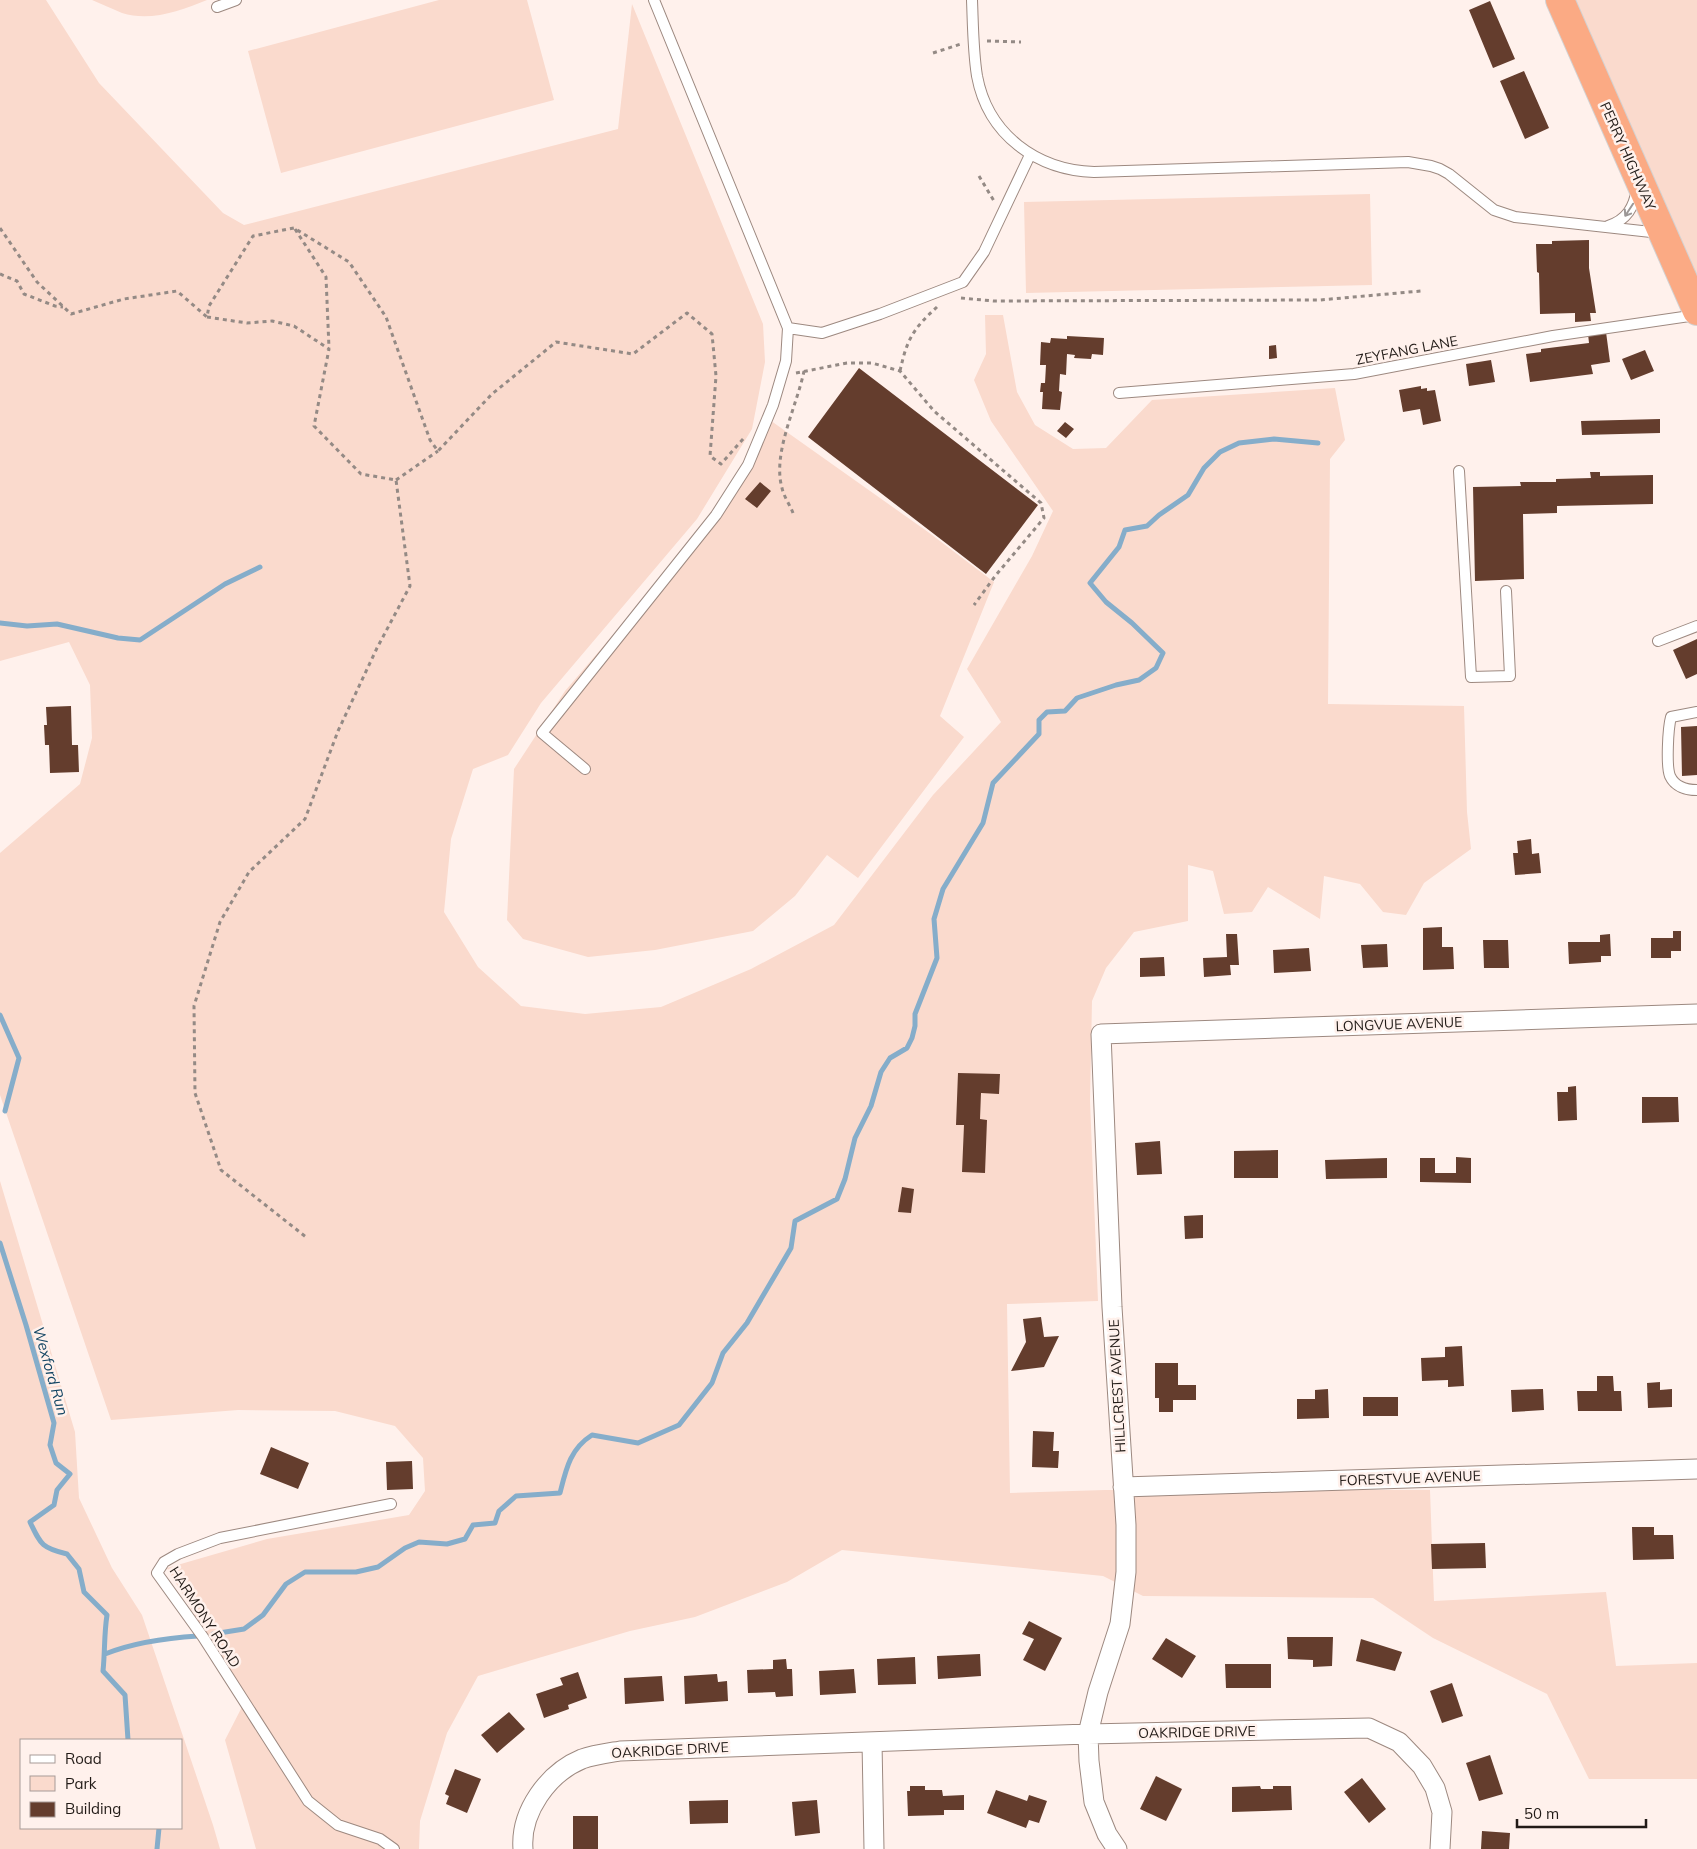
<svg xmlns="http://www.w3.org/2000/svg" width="1697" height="1849" font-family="Mulish,sans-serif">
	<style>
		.green { fill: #fadacd; fill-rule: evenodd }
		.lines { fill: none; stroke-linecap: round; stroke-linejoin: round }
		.stream { stroke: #85adca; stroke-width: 5 }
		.building { fill: #643d2d }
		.service-casing { stroke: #9d8980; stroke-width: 12 }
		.minor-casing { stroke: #9d8980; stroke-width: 21 }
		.trunk-casing { stroke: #d3d1d1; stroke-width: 30 }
		.path { stroke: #948a85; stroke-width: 3; stroke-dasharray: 4 4; stroke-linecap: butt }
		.service { stroke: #fff; stroke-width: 10 }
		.minor { stroke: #fff; stroke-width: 19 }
		.trunk { stroke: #fbaa84; stroke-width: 28 }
		.oneway { stroke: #9c9897 }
		.labels { text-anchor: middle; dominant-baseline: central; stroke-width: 5; stroke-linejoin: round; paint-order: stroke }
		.street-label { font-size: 14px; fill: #221b17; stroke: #fff1ec }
		.water-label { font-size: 15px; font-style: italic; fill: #134563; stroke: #fff1ec }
	</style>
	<rect width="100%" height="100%" fill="#fff1ec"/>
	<path class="green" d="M0 0H46L99 83 223 213 244 225 618 129 632 4 763 324 765 362 752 429 697 519 541 703 508 755 473 769 451 839 444 912 478 967 521 1006 585 1014 661 1007 751 969 834 925 933 795 1001 722 967 669 1032 556 1053 511 991 421 974 380 986 354 985 315H1003L1017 392 1035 425 1073 449 1106 448 1152 400 1335 388 1345 440 1330 459 1328 704 1464 706 1467 812 1471 849 1424 883 1406 915 1383 912 1360 884 1324 876 1320 919 1268 887 1252 912 1224 914 1213 871 1188 865V921L1134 932 1106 968 1092 1001 1090 1101 1098 1301 1007 1304 1010 1493 1105 1490H1430L1434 1601 1606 1592 1616 1666 1697 1663V1779H1589L1547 1694 1433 1638 1373 1598 1143 1596 1103 1576 842 1550 787 1582 695 1617 630 1631 478 1676 447 1733 420 1821 419 1849H256L225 1740 245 1701 167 1568 267 1539 409 1515 425 1491 423 1458 395 1426 335 1411 238 1410 111 1420 0 1095V853L80 784 92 738 90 685 69 642 0 661Z
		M92 0H207C180 11 150 22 122 13 112 9 102 4 92 0Z
		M439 0H527L554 100 281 173 248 51Z
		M1560 0H1697V311Z
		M1370 194 1372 285 1026 293 1024 202Z
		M767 418 928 532 994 582 940 716 964 737 858 878 827 855 795 896 753 931 655 950 588 957 523 939 507 920 514 769 565 691 716 515Z
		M0 1181 75 1432 79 1498 112 1568 142 1615 213 1825 220 1849H0ZM21 1740H181V1828H21Z"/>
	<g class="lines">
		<path class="stream" d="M0 623 27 626 57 624 118 638 140 640 225 584 260 567
			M0 1015 19 1058 5 1111
			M0 1243 26 1325 54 1423 50 1445 56 1463 70 1474 57 1490 54 1505 30 1522C41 1545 42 1548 67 1554L79 1569 84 1592 107 1615C104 1634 105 1652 103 1671L125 1695 128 1740
			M213 1634 244 1629 263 1615 286 1584 305 1572H356L378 1567 405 1548 419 1542 447 1544 465 1539 473 1525 495 1523 499 1511 516 1496 560 1493C566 1469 570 1449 592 1435L638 1443 679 1425 712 1383 723 1353 747 1323 791 1248 795 1221 837 1199 845 1179 855 1138 871 1106 881 1072 890 1058 907 1048 912 1038 915 1026V1014L937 958 934 919 943 889 983 823 993 783 1039 734V720L1047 712 1065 711 1077 698 1116 685 1139 680 1156 668 1163 653 1132 623 1106 602 1090 583 1119 547 1125 530 1147 526 1159 515 1188 495 1204 468 1220 452 1239 443 1274 439 1318 443
			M105 1654C135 1642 166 1638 198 1636
			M157 1849 159 1828"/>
	</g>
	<path class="building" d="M1490 1 1515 59 1493 68 1469 10Z
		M1524 71 1549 128 1525 139 1500 81Z
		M1589 240V268L1596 313H1590L1591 321 1575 322V313L1540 314 1539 273 1537 272 1536 244H1552V241Z
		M1606 332 1610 362 1591 365 1593 374 1530 382 1526 354 1541 352V349L1589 343 1588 334Z
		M1067 336 1104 338 1103 355 1092 354 1091 359 1074 358 1075 355 1067 354 1066 375 1060 374 1059 391 1062 392 1060 410 1042 409 1043 392H1040L1041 383H1045L1046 365H1040L1041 342 1050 343 1051 338 1067 339Z
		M1276 345 1277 358 1269 359V346Z
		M1645 350 1654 371 1631 380 1622 359Z
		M1491 360 1495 382 1469 386 1466 364Z
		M859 368 1038 505 986 574 808 437Z
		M1421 386V389L1427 388V391L1435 390 1441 421 1423 425 1420 409 1403 412 1399 390Z
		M1660 419V433L1582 435 1581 421Z
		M1065 422 1074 429 1066 438 1057 431Z
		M1590 472H1600V476L1653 475V504L1557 506V513L1523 514 1524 579 1475 581 1473 487 1521 486 1520 482H1556V479L1591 478Z
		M760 482 771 491 757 508 745 499Z
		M1697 639V674L1686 679 1673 650Z
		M71 706 72 745H78L79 772 50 773 49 745H45L44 725H47L46 707Z
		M1697 726V775L1682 776 1681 727Z
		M1531 839 1532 854 1539 853 1541 873 1515 875 1513 853H1518L1517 841Z
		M1442 927V947H1453L1454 969 1423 970V928Z
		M1673 931H1681V951H1671V958H1651V938H1673Z
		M1226 934H1237L1239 965H1230L1231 975 1204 977 1203 958 1227 957Z
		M1610 934 1611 956H1601V962L1569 964 1568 942H1600V935Z
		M1483 940H1508L1509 968H1484Z
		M1387 944 1388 967 1363 968 1361 945Z
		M1309 948 1311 971 1274 973 1273 950Z
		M1164 957 1165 976 1140 977V958Z
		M958 1073 1000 1074 999 1094 981 1093 980 1119 987 1120 985 1173 962 1172 964 1125H956Z
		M1576 1086 1577 1120 1558 1121 1557 1092H1568V1087Z
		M1642 1097H1678L1679 1122 1642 1123Z
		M1160 1141 1162 1174 1137 1175 1135 1143Z
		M1278 1150V1178H1234V1151Z
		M1456 1157 1471 1158V1183L1420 1182V1158H1435V1173H1456Z
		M1387 1158V1178L1326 1179 1325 1160Z
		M902 1187 914 1189 911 1213 898 1212Z
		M1203 1215V1238L1185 1239 1184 1216Z
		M1041 1317 1044 1337 1059 1336 1044 1367 1011 1371 1026 1342 1023 1319Z
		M1462 1346 1464 1386 1448 1387V1380L1422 1381 1421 1358 1445 1357V1347Z
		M1155 1363H1178V1385H1196V1400H1173V1412H1159V1398H1155Z
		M1597 1376H1613L1614 1391H1621L1622 1411H1578L1577 1391H1597Z
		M1660 1382V1390L1672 1389V1407L1648 1408 1647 1383Z
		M1328 1389 1329 1418 1297 1419V1399H1315V1390Z
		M1543 1389 1544 1410 1512 1412 1511 1390Z
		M1363 1397H1398V1416H1363Z
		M1033 1431 1054 1432 1053 1451H1059L1058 1468 1032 1467Z
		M271 1447 309 1463 298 1489 260 1474Z
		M412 1461 413 1489 387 1490 386 1462Z
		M1632 1527H1654V1535H1673L1674 1559 1633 1560Z
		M1485 1543 1486 1568 1432 1569 1431 1544Z
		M1029 1621 1062 1638 1045 1671 1023 1660 1034 1639 1022 1634Z
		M1287 1637H1333L1332 1666 1313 1667V1660L1288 1659Z
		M1166 1638 1196 1656 1182 1678 1152 1659Z
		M1361 1639 1402 1652 1395 1671 1356 1661Z
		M980 1654 981 1676 938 1679 937 1656Z
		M915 1657 916 1684 878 1685 877 1659Z
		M786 1659 787 1669H792L793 1696 776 1697 775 1692 748 1693 747 1670 773 1669V1660Z
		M1225 1664H1271V1688H1226Z
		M854 1669 856 1693 820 1695 819 1671Z
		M578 1672 587 1698 568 1705 569 1709 544 1718 536 1694 563 1685 560 1678Z
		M717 1674 718 1682 727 1681 728 1701 685 1704 684 1676Z
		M662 1676 664 1701 625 1704 624 1678Z
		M1452 1683 1463 1716 1442 1723 1430 1691Z
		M509 1712 525 1729 497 1753 481 1735Z
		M1490 1755 1503 1794 1479 1801 1466 1763Z
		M455 1769 481 1779 467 1813 446 1804 449 1796 445 1794Z
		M1156 1776 1182 1789 1166 1821 1140 1809Z
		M1362 1778 1386 1809 1369 1823 1344 1792Z
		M910 1786H925V1790H942L943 1796 964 1795V1810H944V1815L908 1816 907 1791H910Z
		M1260 1786 1261 1789H1273V1786H1291L1292 1810 1232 1812V1787Z
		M996 1790 1027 1801 1029 1795 1047 1801 1039 1823 1029 1820 1026 1828 987 1813Z
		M728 1800V1823L690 1824 689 1801Z
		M817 1800 820 1833 795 1836 792 1802Z
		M573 1816H598V1849H573Z
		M1482 1831 1510 1833 1509 1849H1481Z"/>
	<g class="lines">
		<g class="service-casing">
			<path id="service" d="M654 0 788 328 822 333 880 314 963 282 984 252 1030 155
				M972 0C973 25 973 51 977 76 988 135 1037 170 1094 172L1408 162 1431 166 1440 169 1449 174 1494 210 1515 217 1660 233
				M217 7 236 0
				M1608 226C1627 220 1634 207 1637 189
				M1119 393 1354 374 1553 336 1697 315
				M1459 471 1471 677 1510 676 1506 591
				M1658 641 1697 626
				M1697 712 1671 717C1668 728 1666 766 1670 776 1675 787 1687 790 1697 790
				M585 769 542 733 716 515 748 465 773 405 786 361 788 328
				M391 1504 220 1538 178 1554 164 1562 157 1573 203 1637 308 1801 338 1825 380 1839 394 1849"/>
		</g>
		<g class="minor-casing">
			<path id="minor" d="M1123 1487 1697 1469
				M872 1742 874 1849
				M523 1849C520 1812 548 1773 582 1759 593 1755 608 1753 620 1751L1088 1734 1369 1728 1399 1742 1422 1766 1435 1788 1442 1812 1440 1849
				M1117 1849 1107 1834 1094 1802 1089 1761 1088 1734 1098 1692 1120 1624 1126 1572V1525L1112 1307 1101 1034 1697 1014"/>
		</g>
		<g class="trunk-casing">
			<path id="trunk" d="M1560 0 1697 311"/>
		</g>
		<path class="path" d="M987 41 1021 42
			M933 53 961 44
			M979 176 994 201
			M0 228 37 282 71 314 124 299 177 291 207 317 209 306 253 236 294 228 349 262 386 317 430 440 438 451 492 394 556 342 633 354 687 313 712 334 716 376 710 456 721 464 744 438
			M295 229 326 277 329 348
			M0 274 17 281 24 294 55 306 63 307
			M961 298 993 301 1320 300 1421 291
			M207 317 247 323 272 321 294 326 329 349 314 426 361 474 396 480 410 586 377 648 338 731 305 819 249 872 220 922 194 1006 195 1093 221 1170 306 1237
			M900 371C907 339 913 329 937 307
			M796 373 847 363H872L900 371 934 411 1041 503 1044 518 996 575 974 605
			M396 480 438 451
			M793 513C790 505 784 497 782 488 772 453 797 406 804 371"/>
		<use href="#service" class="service"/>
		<use href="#minor" class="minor"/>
		<use href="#trunk" class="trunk"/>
	</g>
	<defs><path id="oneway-shaft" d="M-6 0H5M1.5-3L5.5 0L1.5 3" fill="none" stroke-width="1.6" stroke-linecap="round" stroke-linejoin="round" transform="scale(1.25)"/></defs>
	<use class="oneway" href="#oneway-shaft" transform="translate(1629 210) rotate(123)"/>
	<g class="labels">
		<g class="street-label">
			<text transform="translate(1628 156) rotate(66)">PERRY HIGHWAY</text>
			<text transform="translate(1407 350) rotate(-11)">ZEYFANG LANE</text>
			<text transform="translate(1399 1024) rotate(-2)">LONGVUE AVENUE</text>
			<text transform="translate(1117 1386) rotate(-93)">HILLCREST AVENUE</text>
			<text transform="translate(1410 1478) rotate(-2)">FORESTVUE AVENUE</text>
			<text transform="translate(205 1617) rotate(57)">HARMONY ROAD</text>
			<text transform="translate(1197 1732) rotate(-1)">OAKRIDGE DRIVE</text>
			<text transform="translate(670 1750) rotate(-3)">OAKRIDGE DRIVE</text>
		</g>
		<g class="water-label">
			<text transform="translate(51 1371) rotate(74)">Wexford Run</text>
		</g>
	</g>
	<rect x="20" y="1739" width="162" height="90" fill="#fff1ec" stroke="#a79b97"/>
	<rect x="30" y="1755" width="25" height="8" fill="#ffffff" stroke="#a79b97"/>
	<text x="65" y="1764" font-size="15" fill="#221b17">Road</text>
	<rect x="30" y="1776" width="25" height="15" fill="#fadacd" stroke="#a79b97"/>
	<text x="65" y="1789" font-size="15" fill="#221b17">Park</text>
	<rect x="30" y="1802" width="25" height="15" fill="#643d2d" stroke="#a79b97"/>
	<text x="65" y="1814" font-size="15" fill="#221b17">Building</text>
	<path d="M1517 1819v8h129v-8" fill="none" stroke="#221b17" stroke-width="2.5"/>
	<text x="1524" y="1819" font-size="15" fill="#221b17" stroke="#fff1ec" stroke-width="4" paint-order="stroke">50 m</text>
</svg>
